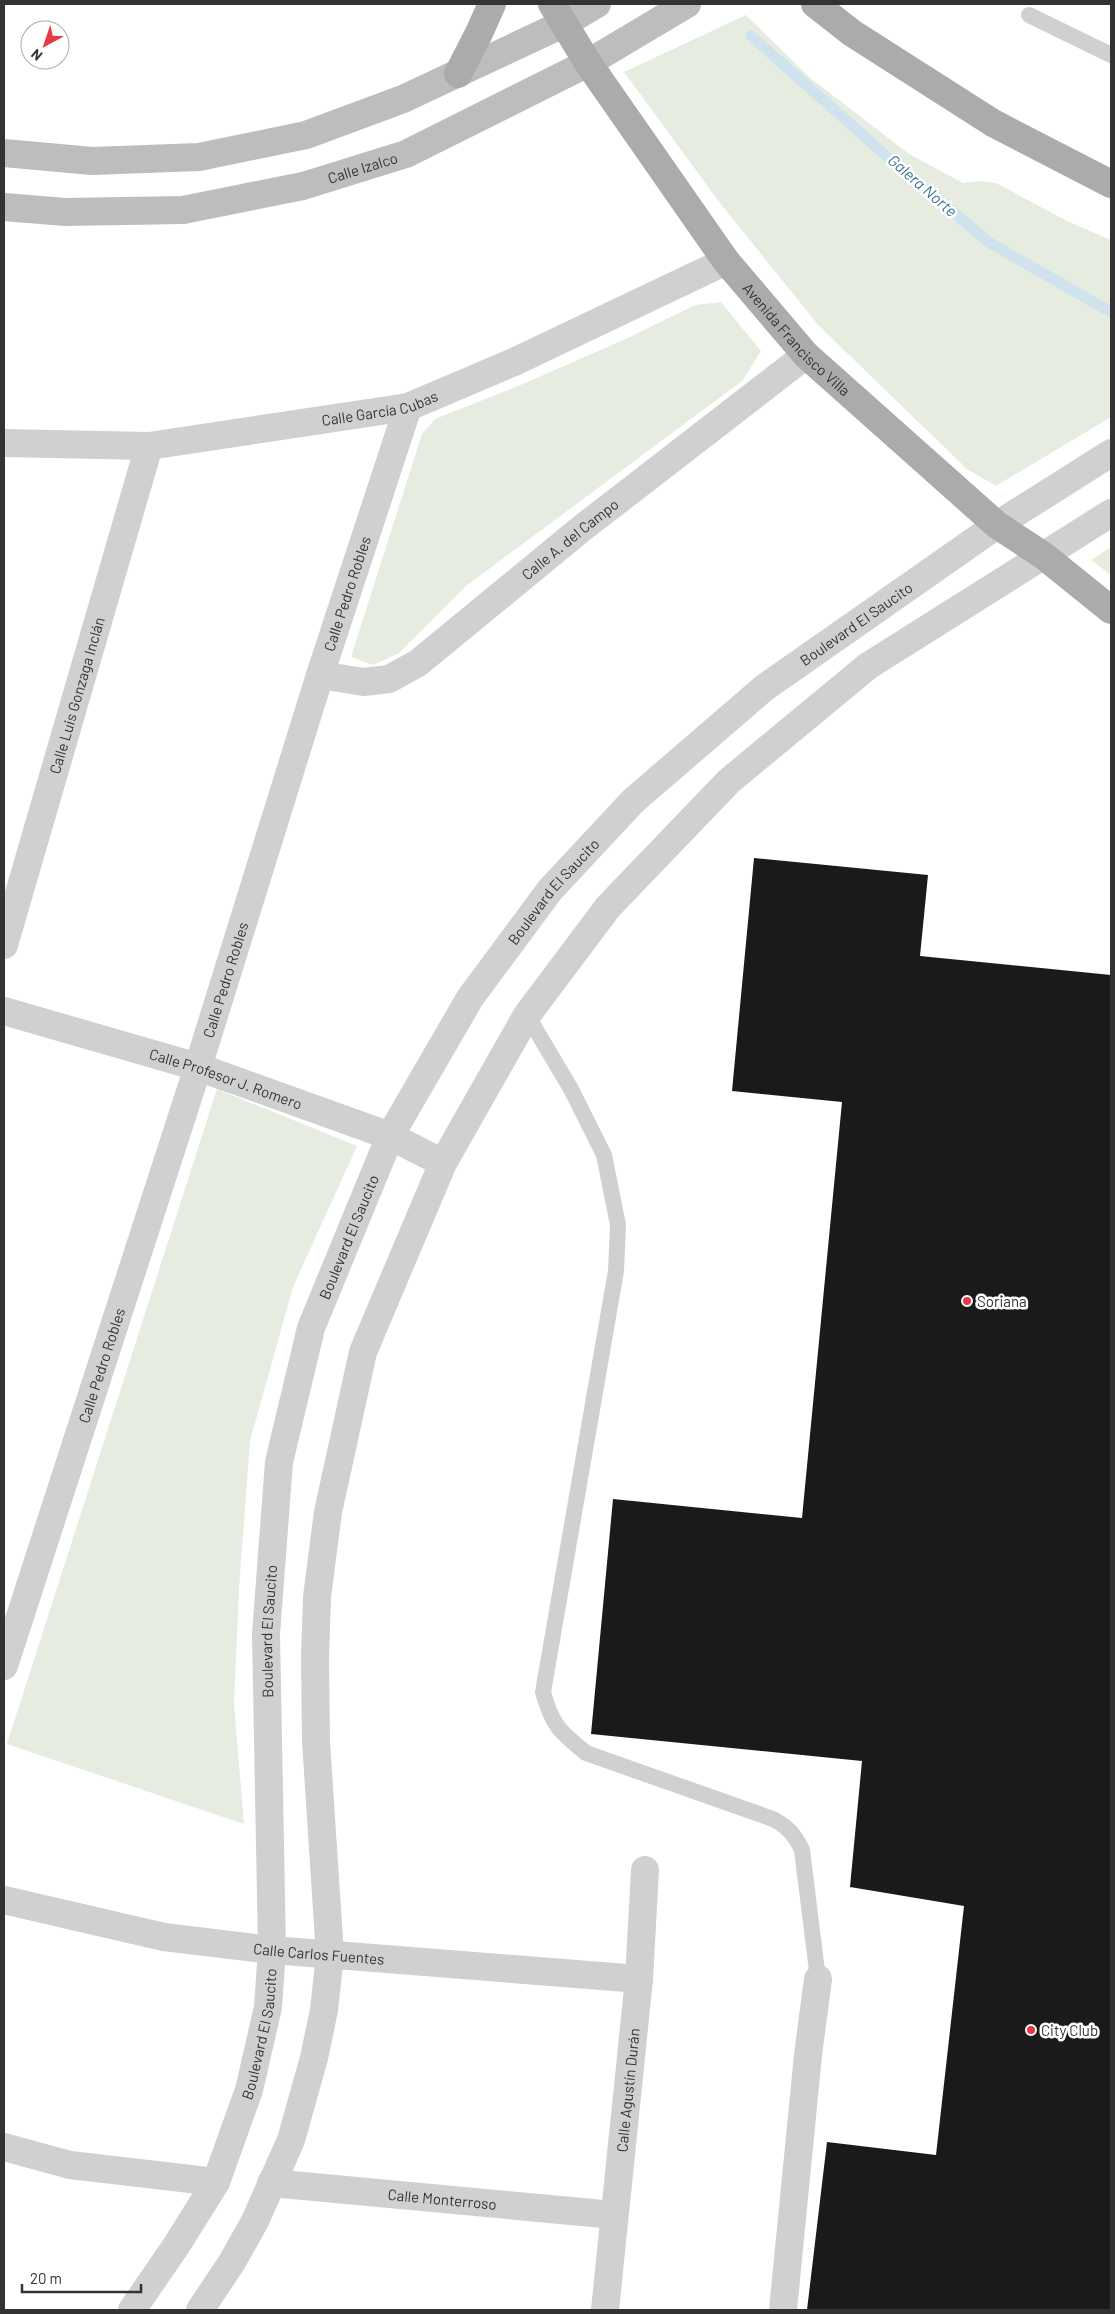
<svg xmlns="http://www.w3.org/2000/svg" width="1115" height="2314" font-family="Barlow,sans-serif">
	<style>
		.green { fill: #e6ecdf }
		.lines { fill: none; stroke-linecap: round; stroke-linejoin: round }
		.stream { stroke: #cfe2ee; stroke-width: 11 }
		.building { fill: #1a1a1a }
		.service { stroke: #d0d0d0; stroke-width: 16 }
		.minor { stroke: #d0d0d0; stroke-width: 28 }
		.tertiary { stroke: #d0d0d0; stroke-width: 28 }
		.secondary { stroke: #bdbdbd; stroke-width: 28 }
		.primary { stroke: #ababab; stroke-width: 28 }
		.poi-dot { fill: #e63946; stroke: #fff; stroke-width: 2 }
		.labels { text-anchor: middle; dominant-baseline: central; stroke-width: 5; stroke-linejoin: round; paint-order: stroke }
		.street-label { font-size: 15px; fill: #333; stroke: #fff }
		.poi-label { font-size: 15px; fill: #333; stroke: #fff; text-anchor: start }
		.water-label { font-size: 16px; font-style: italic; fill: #3f7597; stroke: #fff }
	</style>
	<rect width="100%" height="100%" fill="#fff"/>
	<path class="green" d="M746 15 809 77 909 154 963 183 979 181 996 183 1067 221 1111 240V417L996 486 967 469 819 326 720 203 624 72Z
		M721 302 761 351 742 381 466 586 399 653 373 665 351 657 422 434 435 419 523 384 630 337 695 305Z
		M1111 547V575L1091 560Z
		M217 1089 357 1146 293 1287 250 1441 239 1589 234 1704 244 1824 7 1744Z"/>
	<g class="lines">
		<path class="stream" d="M751 36 891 160 990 243 1111 312"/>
	</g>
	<path class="building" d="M754 858 928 875 920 956 1111 975V2310H807L827 2142 936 2155 964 1906 850 1887 862 1761 591 1734 613 1499 802 1518 842 1102 732 1091Z"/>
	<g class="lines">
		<path class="service" d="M1029 15 1111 55
			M527 1015 571 1089 604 1155 618 1225 616 1271 543 1692C552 1725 559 1731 586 1753L773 1819C788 1827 795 1835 802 1850L818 1979"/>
		<g class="minor">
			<path id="s1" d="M4 443 149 446 408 407 514 362 726 261"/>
			<path id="s2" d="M320 675 364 682 389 679 418 663 581 529 806 355"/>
			<path id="s3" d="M4 945 149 446"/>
			<path id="s4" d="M4 1666 198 1067 320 675 408 407"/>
			<path id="s5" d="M4 1900 164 1937 272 1950 639 1979"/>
			<path d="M4 2147 70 2165 216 2182"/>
			<path id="s6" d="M271 2183 614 2215"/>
			<path id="s7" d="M605 2310 639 1979 645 1870"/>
			<path d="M783 2310 808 2055 818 1979"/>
		</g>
		<g class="tertiary">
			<path id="s8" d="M4 1011 198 1067 390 1136 443 1163"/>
			<path id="s9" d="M132 2310 176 2246 216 2182 249 2090 268 2007 272 1950 266 1634 279 1462 311 1328 390 1136 470 998 550 890 633 801 764 688 997 525 1111 453"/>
			<path d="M200 2310 232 2262 255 2221 291 2140 314 2058 324 2010 330 1955 316 1741 315 1658 317 1597 328 1512 363 1352 443 1163 527 1015 608 907 729 781 868 666 1111 513"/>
		</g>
		<g class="secondary">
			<path d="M4 153 92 161 199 157 306 135 403 99 563 24 597 4"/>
			<path id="s10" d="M4 207 65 212 183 210 303 186 406 154 588 63 687 4"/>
		</g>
		<g class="primary">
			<path id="s11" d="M552 4 588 63 726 261 806 355 997 525 1044 556 1111 610"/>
			<path d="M815 4 852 33 993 123 1111 184"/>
			<path d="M458 74 479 33 492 4"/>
		</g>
	</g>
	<g class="poi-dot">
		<circle cx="967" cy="1301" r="5"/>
		<circle cx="1031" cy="2030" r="5"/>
	</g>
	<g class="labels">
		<g class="street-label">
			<text stroke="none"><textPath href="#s10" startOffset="364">Calle Izalco</textPath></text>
			<text stroke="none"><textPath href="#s11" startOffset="416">Avenida Francisco Villa</textPath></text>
			<text stroke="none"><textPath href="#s1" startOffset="379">Calle García Cubas</textPath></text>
			<text stroke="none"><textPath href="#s2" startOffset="299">Calle A. del Campo</textPath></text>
			<text stroke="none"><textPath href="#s4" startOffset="1126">Calle Pedro Robles</textPath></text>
			<text stroke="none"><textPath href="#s9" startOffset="1928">Boulevard El Saucito</textPath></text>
			<text stroke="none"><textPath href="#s3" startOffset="260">Calle Luis Gonzaga Inclán</textPath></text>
			<text stroke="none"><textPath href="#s9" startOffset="1522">Boulevard El Saucito</textPath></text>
			<text stroke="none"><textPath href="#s4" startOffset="721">Calle Pedro Robles</textPath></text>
			<text stroke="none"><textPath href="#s8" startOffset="232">Calle Profesor J. Romero</textPath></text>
			<text stroke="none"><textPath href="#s9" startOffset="1118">Boulevard El Saucito</textPath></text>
			<text stroke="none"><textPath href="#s4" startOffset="316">Calle Pedro Robles</textPath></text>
			<text stroke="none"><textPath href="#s9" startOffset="712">Boulevard El Saucito</textPath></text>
			<text stroke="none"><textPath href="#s5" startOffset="320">Calle Carlos Fuentes</textPath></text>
			<text stroke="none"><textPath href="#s9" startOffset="308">Boulevard El Saucito</textPath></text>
			<text stroke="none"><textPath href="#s7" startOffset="221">Calle Agustín Durán</textPath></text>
			<text stroke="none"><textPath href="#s6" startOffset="172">Calle Monterroso</textPath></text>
		</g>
		<g class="poi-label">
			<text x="977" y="1301">Soriana</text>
			<text x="1041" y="2030">City Club</text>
		</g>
		<g class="water-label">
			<text transform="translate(923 185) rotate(41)">Galera Norte</text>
		</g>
	</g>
	<rect width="1115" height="2314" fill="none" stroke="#333333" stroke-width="10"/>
	<g transform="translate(45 45) rotate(220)"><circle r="24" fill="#ffffff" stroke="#adadad"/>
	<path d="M0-4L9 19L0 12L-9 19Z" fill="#e63946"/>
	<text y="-8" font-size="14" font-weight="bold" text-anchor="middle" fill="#333333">N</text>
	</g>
	<path d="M22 2284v8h119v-8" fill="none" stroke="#333333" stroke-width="2.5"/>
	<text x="30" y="2284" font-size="15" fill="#333333" stroke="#ffffff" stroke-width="4" paint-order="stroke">20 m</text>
</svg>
